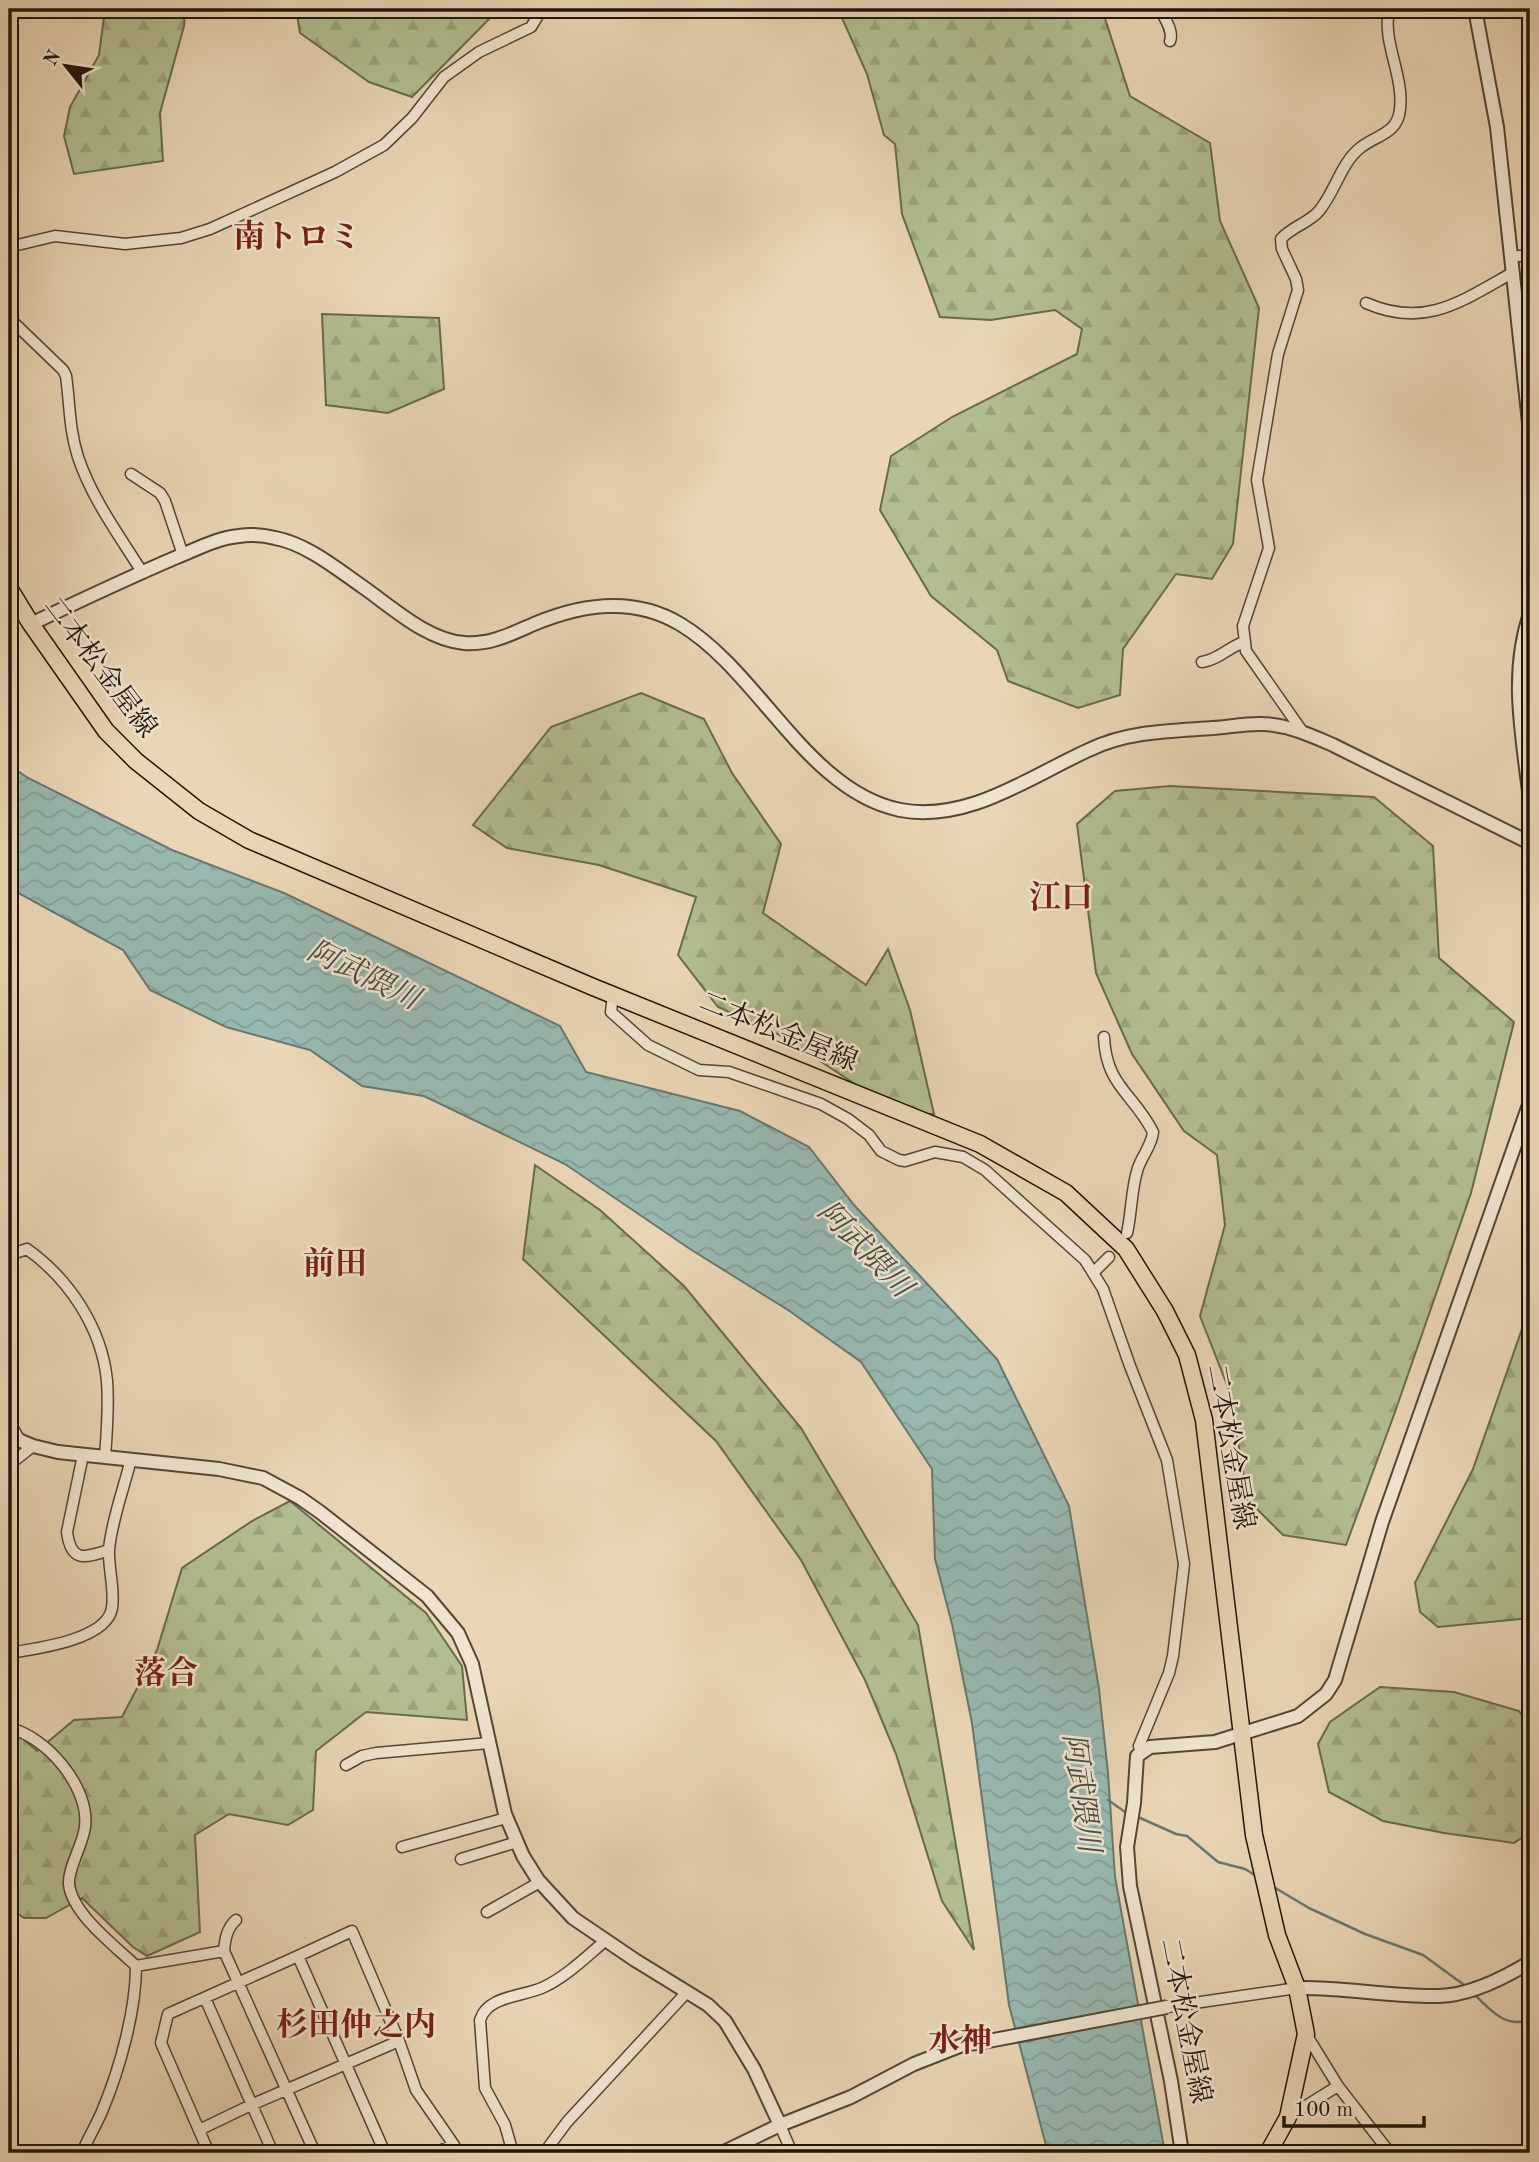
<svg xmlns="http://www.w3.org/2000/svg" width="1539" height="2162" font-family="'Old Standard TT','Noto Serif JP',serif">
	<style>
		.forest { fill: url(#forest-firs); stroke: #686a4e; stroke-width: 2 }
		.water { fill: url(#water-waves); stroke: #68786f; stroke-width: 2 }
		.lines { fill: none; stroke-linecap: round; stroke-linejoin: round }
		.stream { stroke: #68786f; stroke-width: 2.5 }
		.minor-casing { stroke: #524636; stroke-width: 13 }
		.tertiary-casing { stroke: #524636; stroke-width: 16 }
		.primary-casing { stroke: #1f160b; stroke-width: 19 }
		.minor { stroke: #f1e4cf; stroke-width: 10 }
		.tertiary { stroke: #f1e4cf; stroke-width: 12 }
		.primary { stroke: #ead6b5; stroke-width: 16 }
		.tertiary-bridge-casing { stroke: #524636; stroke-width: 16; stroke-linecap: butt }
		.tertiary-bridge { stroke: #f1e4cf; stroke-width: 12 }
		.labels { text-anchor: middle; dominant-baseline: central; stroke-width: 5; stroke-linejoin: round; paint-order: stroke }
		.street-label { font-size: 28px; fill: #1f160b; stroke: #f1e4cf }
		.water-label { font-size: 30px; font-style: italic; fill: #494f45; stroke: #f1e4cf }
		.quarter-label { font-size: 32px; font-weight: bold; fill: #7a1f14; stroke: #f1e4cf }
	</style>
	<defs>
		<pattern id="forest-firs" width="22" height="20" patternUnits="userSpaceOnUse" patternTransform="scale(1.75)"><rect width="22" height="20" fill="#b2be91"/><path d="M5 1l3.5 6h-7zM16 11l3.5 6h-7z" fill="#99a37c"/></pattern>
		<pattern id="water-waves" width="16" height="10" patternUnits="userSpaceOnUse" patternTransform="scale(1.75)"><rect width="16" height="10" fill="#98b9b1"/><path d="M0 5q4-4 8 0t8 0" fill="none" stroke="#839e97"/></pattern>
	</defs>
	<rect width="100%" height="100%" fill="#ead6b5"/>
	<filter id="stains"><feTurbulence type="fractalNoise" baseFrequency=".00286" numOctaves="4"/><feColorMatrix values="0 0 0 0 .2 0 0 0 0 .09 0 0 0 0 .02 0 0 0 .5 -.17"/></filter>
	<radialGradient id="worn" r=".72"><stop offset=".6" stop-color="#630" stop-opacity="0"/><stop offset="1" stop-color="#630" stop-opacity=".3"/></radialGradient>
	<path class="forest" d="M105 9H185L184 26 160 113 163 161 74 174 64 136 70 107 99 55Z
		M296 9H499L412 97 369 82 300 33Z
		M838 9H1102L1130 96 1210 143 1220 221 1259 308 1233 544 1212 579 1176 574 1123 649 1120 695 1078 708 1008 681 997 650 931 596 880 510 891 456 952 417 1077 354 1082 329 1055 310 991 320 940 317 902 214 895 144 884 135 867 74Z
		M322 314 439 318 444 389 388 413 326 405Z
		M641 693 704 719 732 773 781 844 763 913 866 985 888 949 910 1010 934 1114H900L784 1037 718 1007 678 955 696 897 599 865 507 848 473 825 551 727Z
		M1170 786 1374 797 1433 846 1439 958 1514 1022 1471 1193 1395 1412 1346 1545 1283 1535 1248 1500 1229 1390 1200 1316 1225 1225 1217 1155 1184 1131 1132 1054 1096 973 1077 824 1115 791Z
		M535 1165 600 1210 684 1286 801 1428 918 1625 974 1950 942 1901 896 1754 865 1680 801 1560 716 1441 523 1259Z
		M1530 1306V1618L1438 1627 1420 1612 1415 1583 1473 1469Z
		M290 1501 426 1613 462 1666 467 1720 366 1712 316 1751 313 1810 288 1825 229 1814 195 1835 200 1932 147 1956 133 1947 82 1898 46 1918H24L10 1908 9 1733 22 1738 37 1751 74 1720 122 1717 157 1650 182 1568 252 1521Z
		M1380 1687 1454 1692 1519 1711 1530 1727V1832L1514 1843 1444 1833 1383 1821 1329 1792 1318 1744 1330 1722Z"/>
	<path class="water" d="M9 765 28 778 172 850 284 893 560 1026 586 1072 740 1111 809 1147 854 1205 997 1359 1069 1506 1099 1689 1108 1773 1115 1877 1165 2153H1048L1009 2005 972 1723 952 1624 935 1559 932 1469 861 1362 788 1310 690 1249 565 1164 424 1096 362 1086 310 1050 226 1027 150 990 123 950 9 888Z"/>
	<g class="lines">
		<path class="stream" d="M1108 1800 1128 1814
			M1138 1817 1176 1834 1187 1836 1218 1862 1245 1869 1258 1877
			M1272 1886 1309 1908 1365 1934 1423 1955 1467 1987
			M1474 1994C1489 2009 1507 2030 1530 2019"/>
		<g class="minor-casing">
			<path id="minor" d="M1160 9C1164 18 1174 31 1170 41
				M9 247 55 236 125 244 181 238 210 229 335 172 384 145 412 118 444 77 479 52 531 27 542 9
				M1510 256H1530
				M1366 303C1425 329 1462 301 1512 273
				M9 318 63 370 66 376C70 404 69 429 78 457 92 499 119 535 142 572
				M131 474 160 493 165 501 183 555
				M1202 662C1218 660 1229 647 1244 642
				M1302 731 1246 651 1243 626 1269 548 1257 480 1278 354 1298 290 1296 279 1282 249 1281 239C1291 227 1309 223 1319 211 1335 192 1341 163 1360 148 1376 135 1398 134 1400 109 1404 75 1382 43 1389 9
				M613 995 611 1012 648 1045 699 1070 729 1072 821 1104 848 1119 869 1135 881 1151 899 1160 905 1161 935 1152 963 1157 985 1170 1085 1260 1103 1289 1130 1366 1167 1460 1184 1564 1173 1656 1169 1673 1139 1746 1140 1751
				M1104 1037C1106 1086 1133 1093 1153 1132 1152 1145 1142 1156 1138 1168 1131 1189 1132 1211 1127 1233
				M9 1255 27 1249C69 1279 102 1328 107 1381 109 1406 107 1431 105 1457
				M1093 1273 1109 1257
				M9 1421 20 1441
				M83 1455 67 1532C71 1563 85 1558 109 1550
				M9 1465 33 1446
				M9 1653C35 1649 107 1640 112 1608 115 1589 108 1568 109 1549 112 1519 124 1488 131 1459
				M9 1728C46 1736 90 1787 85 1827 83 1844 68 1868 69 1884 72 1914 115 1946 136 1966
				M346 1765 362 1756 376 1753 489 1743
				M402 1847 506 1818
				M461 1859 517 1842
				M487 1912 540 1882
				M224 1951C225 1939 227 1928 236 1920
				M205 1998 273 2153
				M1167 2007 1297 1988
				M1306 2034 1338 2086 1390 2153
				M1288 2117 1338 2086
				M780 2125 792 2153
				M199 2130 251 2105 399 2041
				M82 2153C88 2138 97 2124 103 2109 120 2068 136 2010 136 1966L224 1951 315 2153
				M209 2153 161 2043 168 2014 298 1956
				M385 2153 298 1956 352 1931 399 2041 416 2090 454 2145 434 2153
				M513 2153 505 2125 485 2088 480 2020C488 1995 523 1997 544 1987 567 1976 586 1957 605 1941
				M544 2153 567 2122 687 1992"/>
		</g>
		<g class="tertiary-casing">
			<path id="tertiary" d="M1475 9 1497 127 1530 432
				M1530 614C1509 675 1523 738 1530 800
				M31 624C79 601 128 578 177 557 197 549 217 538 239 536 251 534 263 535 275 538 307 544 337 569 363 587 393 608 427 640 464 643 490 645 511 634 534 624 582 604 633 596 680 624 759 671 807 791 900 810 969 823 1032 775 1091 749 1129 731 1172 731 1213 728 1229 727 1247 723 1263 724 1288 725 1310 735 1333 745L1530 843
				M9 1436 33 1446 58 1452 219 1469 263 1478 300 1498 320 1512 427 1596 458 1633 472 1664 505 1814 523 1856 538 1880 573 1918 635 1960 708 2005 725 2021 754 2069 780 2125
				M1297 1988C1344 1987 1391 1997 1439 1996 1470 1995 1504 1978 1530 1962
				M722 2153 780 2125 851 2097 914 2064 965 2044 978 2043
				M1182 2153 1171 2081 1130 1886 1127 1847 1134 1803 1137 1756 1150 1747 1215 1742 1298 1716 1326 1694 1335 1680 1382 1522 1530 1102"/>
		</g>
		<g class="primary-casing">
			<path id="primary" d="M9 588 31 624 106 731 136 761 199 811 249 840 593 987 980 1144 1066 1193 1126 1249 1165 1311 1187 1355 1204 1420 1254 1835 1277 1935 1297 1988 1306 2034 1288 2117 1268 2153"/>
		</g>
		<use href="#minor" class="minor"/>
		<use href="#tertiary" class="tertiary"/>
		<use href="#primary" class="primary"/>
		<g class="tertiary-bridge-casing">
			<path id="tertiary-bridge" d="M978 2043 1167 2007"/>
		</g>
		<use href="#tertiary-bridge" class="tertiary-bridge"/>
	</g>
	<g class="labels">
		<g class="street-label">
			<text transform="translate(99 668) rotate(53)">二本松金屋線</text>
			<text transform="translate(778 1033) rotate(22)">二本松金屋線</text>
			<text transform="translate(1229 1447) rotate(80)">二本松金屋線</text>
			<text transform="translate(1184 2021) rotate(79)">二本松金屋線</text>
		</g>
		<g class="water-label">
			<text transform="translate(363 976) rotate(26)">阿武隈川</text>
			<text transform="translate(864 1250) rotate(46)">阿武隈川</text>
			<text transform="translate(1080 1793) rotate(82)">阿武隈川</text>
		</g>
		<g class="quarter-label">
			<text x="297" y="239">南トロミ</text>
			<text x="1061" y="900">江口</text>
			<text x="335" y="1266">前田</text>
			<text x="166" y="1675">落合</text>
			<text x="356" y="2027">杉田仲之内</text>
			<text x="960" y="2043">水神</text>
		</g>
	</g>
	<rect width="1539" height="2162" fill="none" stroke="#ead6b5" stroke-width="35"/>
	<rect x="10" y="10" width="1518" height="2141" fill="none" stroke="#1f160b" stroke-width="3.5"/>
	<rect x="18" y="18" width="1504" height="2127" fill="none" stroke="#1f160b" stroke-width="2"/>
	<g transform="translate(66 66) rotate(300)" stroke="#f1e4cf" stroke-width="5" paint-order="stroke">
	<path d="M0-5L12 26L0 18L-12 26Z" fill="#1f160b"/>
	<text y="-10" font-size="19" font-weight="bold" text-anchor="middle" fill="#1f160b">N</text>
	</g>
	<path d="M1284 2116v10h140v-10" fill="none" stroke="#1f160b" stroke-width="3.5"/>
	<text x="1294" y="2116" font-size="21" fill="#1f160b" stroke="#f1e4cf" stroke-width="5" paint-order="stroke">100 m</text>
	<rect width="100%" height="100%" filter="url(#stains)"/>
	<rect width="100%" height="100%" fill="url(#worn)"/>
</svg>
